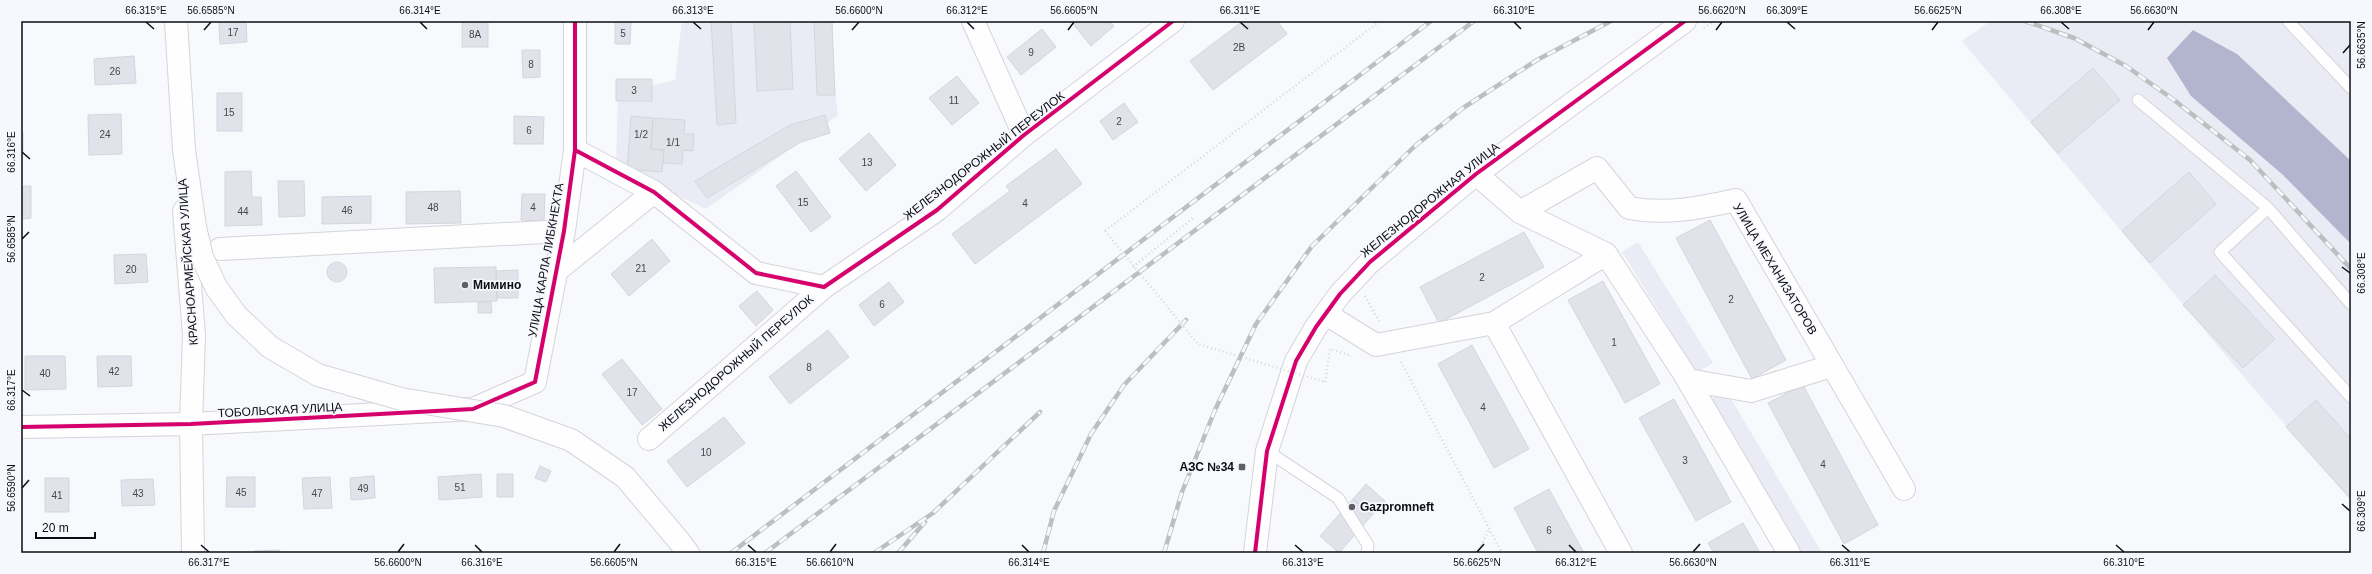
<svg xmlns="http://www.w3.org/2000/svg" width="2372" height="574" font-family="Arial,sans-serif">
	<style>
		.built { fill: #eaebf4 }
		.water { fill: #b3b4ce }
		.building { fill: #e1e2ea; stroke: #d5d6dd }
		.lines { fill: none; stroke-linecap: round; stroke-linejoin: round }
		.lane-casing { stroke: #d4d4db; stroke-width: 13 }
		.street-casing { stroke: #d4d4db; stroke-width: 24 }
		.secondary-casing { stroke: #d4d4db; stroke-width: 24 }
		.path { stroke: #d6d7d8; stroke-width: 2.5; stroke-dasharray: 1 3; stroke-linecap: butt }
		.lane { stroke: #fefeff; stroke-width: 11 }
		.street { stroke: #fefeff; stroke-width: 22 }
		.secondary { stroke: #fefeff; stroke-width: 22 }
		.rail-casing { stroke: #bdbec0; stroke-width: 4.5 }
		.rail { stroke: #f7f8fd; stroke-width: 3; stroke-dasharray: 9; stroke-linecap: butt }
		.secondary-bridge-casing { stroke: #d4d4db; stroke-width: 24; stroke-linecap: butt }
		.path-bridge { stroke: #d6d7d8; stroke-width: 2.5; stroke-dasharray: 1 3; stroke-linecap: butt }
		.secondary-bridge { stroke: #fefeff; stroke-width: 22 }
		.cycleway-casing { stroke: #f7f8fd; stroke-width: 6 }
		.cycleway { stroke: #d6006c; stroke-width: 4 }
		.ticks { fill: none; stroke: #0c0d15; stroke-width: 1.5 }
		.poi-dot { fill: #5f6066; stroke: #f7f8fd; stroke-width: 1.5 }
		.labels { text-anchor: middle; dominant-baseline: central; stroke-width: 3.5; stroke-linejoin: round; paint-order: stroke }
		.number-label { font-size: 10px; fill: #45464e }
		.street-label { font-size: 12px; fill: #0c0d15; stroke: #f7f8fd }
		.poi-label { font-size: 12px; font-weight: bold; fill: #0c0d15; stroke: #f7f8fd; text-anchor: start }
		.neatline { fill: none; stroke: #0c0d15; stroke-width: 1.5 }
		.ticks-label { font-size: 10px; text-anchor: middle; fill: #0c0d15 }
	</style>
	<rect width="100%" height="100%" fill="#f8f9fc"/>
	<path class="built" d="M682 21H826L838 115 706 209 616 166 618 93 675 80Z
		M1991 21H2351V501L2249 383 1962 41Z
		M1638 242 1713 363 1697 373 1622 252Z
		M1726 390 1822 553H1796L1707 402Z"/>
	<path class="water" d="M2193 30 2237 54 2351 161V244L2283 175 2191 96 2167 58Z"/>
	<path class="building" d="M219 21H246L247 42 220 44Z
		M462 21H488V47H462Z
		M615 21H631L630 44H615Z
		M711 21H731L736 123 717 125Z
		M754 21H790L793 89 757 91Z
		M814 21H832L835 95H817Z
		M1077 21H1109L1114 26 1091 46 1073 24Z
		M1243 21H1277L1287 34 1213 90 1190 61Z
		M1042 29 1056 47 1021 75 1007 57Z
		M522 50H540V77L523 78Z
		M134 56 136 83 95 85 94 59Z
		M2093 68 2120 100 2058 153 2031 122Z
		M957 76 979 103 952 125 929 98Z
		M616 79H652V101H616Z
		M217 93H242V131H217Z
		M1124 103 1138 122 1113 140 1100 121Z
		M121 114 122 154 89 155 88 115Z
		M825 115 830 133 801 142 707 198 695 181 790 125Z
		M514 116 544 117 543 144H514Z
		M631 116 653 118 651 149 664 150 662 172 627 169Z
		M653 118 685 120 684 134H694L693 151 683 150 682 164 663 163 664 150 651 149Z
		M21 132H23V153H21Z
		M869 133 896 165 866 191 839 159Z
		M1056 149 1082 184 975 264 952 234 1010 191 1006 186Z
		M251 171 252 197H261L262 225 225 226V172Z
		M796 171 831 217 811 232 776 186Z
		M2189 172 2216 204 2150 263 2122 231Z
		M278 181H304L305 216 279 217Z
		M21 186H31V218L21 219Z
		M460 191 461 223 406 224V192Z
		M522 194H545L544 221 521 220Z
		M371 196V223L322 224V197Z
		M1710 220 1786 360 1752 379 1676 238Z
		M1524 232 1544 267 1439 323 1420 287Z
		M652 239 670 261 629 296 611 274Z
		M146 254 148 282 115 284 114 255Z
		M327 272a10 10 0 1 1 20 0a10 10 0 1 1-20 0Z
		M496 267 497 301 435 303 434 268Z
		M518 270V298H497L496 271Z
		M2215 275 2275 339 2243 368 2183 305Z
		M1603 281 1660 384 1625 403 1568 300Z
		M889 282 904 302 874 326 859 305Z
		M757 291 773 310 756 326 739 306Z
		M478 302H491L492 313H478Z
		M828 330 849 357 790 404 769 377Z
		M1472 345 1529 449 1494 468 1438 364Z
		M25 356H65L66 389 25 390Z
		M97 356H131L132 386 98 387Z
		M622 359 662 409 642 425 602 374Z
		M1803 385 1878 525 1844 544 1768 403Z
		M1674 399 1731 502 1696 521 1639 418Z
		M2316 400 2351 439 2350 498 2286 427Z
		M724 417 745 443 687 487 667 461Z
		M540 466 551 471 546 482 535 478Z
		M481 474 482 497 439 500 438 477Z
		M497 474H513V497H497Z
		M374 476 375 498 351 500 350 478Z
		M227 477H255V507H226Z
		M330 477 332 508 304 509 302 478Z
		M45 478H69V512H45Z
		M153 479 155 505 122 506 121 480Z
		M1366 484 1385 501 1372 515 1353 499Z
		M1549 489 1584 553H1538L1514 508Z
		M1353 499 1372 515 1339 553 1320 536Z
		M1743 523 1760 553H1714L1708 543Z
		M280 550V553H254V551Z"/>
	<g class="lines">
		<g class="lane-casing">
			<path id="lane" d="M2288 21 2351 88
				M2138 100 2268 208 2351 304
				M2268 208 2220 252 2351 397
				M1267 451 1338 498 1368 545 1367 553"/>
		</g>
		<g class="street-casing">
			<path id="street" d="M973 21 1024 135
				M575 150 654 192 756 273 824 287 937 210 1024 135 1173 21
				M1476 174 1520 212 1606 254 1683 372 1789 553
				M184 211 194 335 191 424 193 553
				M1520 212 1597 168 1629 208C1666 215 1700 208 1736 200L1904 489
				M220 249 564 231
				M555 272 654 192
				M1326 314 1376 345 1494 323 1621 553
				M1494 323 1606 254
				M1688 380 1751 391 1831 366
				M21 427 191 424 473 409 535 382 564 231 575 150V21
				M649 439 824 287
				M1255 553 1267 451 1296 361 1316 327 1340 294 1370 262 1476 174 1685 21"/>
		</g>
		<g class="secondary-casing">
			<path id="secondary" d="M176 21 184 150 195 227
				M679 541 688 553"/>
		</g>
		<path class="path" d="M1704 28 1714 21
			M1105 231 1380 21
			M1133 267 1193 218
			M1365 296 1379 321
			M1401 362 1502 553
			M1325 382 1330 349 1352 356
			M1477 553 1489 530"/>
		<use href="#lane" class="lane"/>
		<use href="#street" class="street"/>
		<use href="#secondary" class="secondary"/>
		<g class="rail-casing">
			<path id="rail" d="M2025 21 2074 38 2126 66 2174 100 2250 160 2351 269
				M731 553 1431 21
				M765 553 1474 21
				M874 553 933 513 1040 412
				M898 553 925 522
				M1043 553 1054 511 1091 434 1124 385 1186 320
				M1164 553 1182 492 1215 410 1256 324 1312 246 1416 145 1463 108 1537 60 1611 21"/>
		</g>
		<use href="#rail" class="rail"/>
		<g class="secondary-bridge-casing">
			<path id="secondary-bridge" d="M195 227 202 257 216 287 236 315 270 347 318 375 401 399 504 416 571 440 625 477 679 541"/>
		</g>
		<path class="path-bridge" d="M1105 231 1198 344 1325 382"/>
		<use href="#secondary-bridge" class="secondary-bridge"/>
		<g class="cycleway-casing">
			<path id="cycleway" d="M575 150 654 192 756 273 824 287 937 210 1024 135 1173 21
				M21 427 191 424 473 409 535 382 564 231 575 150V21
				M1255 553 1267 451 1296 361 1316 327 1340 294 1370 262 1476 174 1685 21"/>
		</g>
		<use href="#cycleway" class="cycleway"/>
	</g>
	<path class="ticks" d="M146 22 154 29M420 22 427 29M693 22 701 29M967 22 974 29M1240 22 1248 29M1514 22 1521 29M1787 22 1795 29M2061 22 2069 29M204 30 211 22M852 30 859 22M1068 30 1074 22M1716 30 1722 22M1932 30 1938 22M2148 30 2154 22M2343 53 2350 45M22 152 30 159M22 239 29 232M2342 267 2350 273M22 390 30 396M22 488 29 480M2342 504 2350 511M201 545 209 552M475 545 482 552M748 545 756 552M1022 545 1029 552M1295 545 1303 552M1569 545 1576 552M1842 545 1850 552M2116 545 2124 552M398 552 404 544M614 552 620 544M830 552 836 544M1477 552 1484 544M1693 552 1700 544"/>
	<g class="poi-dot">
		<circle cx="465" cy="285" r="4"/>
		<rect x="1238" y="463" width="8" height="8" rx="2"/>
		<circle cx="1352" cy="507" r="4"/>
	</g>
	<g class="labels">
		<g class="number-label">
			<text x="233" y="32">17</text>
			<text x="623" y="33">5</text>
			<text x="475" y="34">8А</text>
			<text x="1239" y="47">2В</text>
			<text x="1031" y="52">9</text>
			<text x="531" y="64">8</text>
			<text x="115" y="71">26</text>
			<text x="634" y="90">3</text>
			<text x="954" y="100">11</text>
			<text x="229" y="112">15</text>
			<text x="1119" y="121">2</text>
			<text x="529" y="130">6</text>
			<text x="105" y="134">24</text>
			<text x="641" y="134">1/2</text>
			<text x="673" y="142">1/1</text>
			<text x="867" y="162">13</text>
			<text x="803" y="202">15</text>
			<text x="1025" y="203">4</text>
			<text x="433" y="207">48</text>
			<text x="533" y="207">4</text>
			<text x="347" y="210">46</text>
			<text x="243" y="211">44</text>
			<text x="641" y="268">21</text>
			<text x="131" y="269">20</text>
			<text x="1482" y="277">2</text>
			<text x="1731" y="299">2</text>
			<text x="882" y="304">6</text>
			<text x="1614" y="342">1</text>
			<text x="809" y="367">8</text>
			<text x="114" y="371">42</text>
			<text x="45" y="373">40</text>
			<text x="632" y="392">17</text>
			<text x="1483" y="407">4</text>
			<text x="706" y="452">10</text>
			<text x="1685" y="460">3</text>
			<text x="1823" y="464">4</text>
			<text x="460" y="487">51</text>
			<text x="363" y="488">49</text>
			<text x="241" y="492">45</text>
			<text x="138" y="493">43</text>
			<text x="317" y="493">47</text>
			<text x="57" y="495">41</text>
			<text x="1549" y="530">6</text>
		</g>
		<g class="street-label">
			<text transform="translate(984 156) rotate(-38)">ЖЕЛЕЗНОДОРОЖНЫЙ ПЕРЕУЛОК</text>
			<text transform="translate(1430 200) rotate(-39)">ЖЕЛЕЗНОДОРОЖНАЯ УЛИЦА</text>
			<text transform="translate(546 260) rotate(-80)">УЛИЦА КАРЛА ЛИБКНЕХТА</text>
			<text transform="translate(188 262) rotate(-94)">КРАСНОАРМЕЙСКАЯ УЛИЦА</text>
			<text transform="translate(1775 269) rotate(59)">УЛИЦА МЕХАНИЗАТОРОВ</text>
			<text transform="translate(736 363) rotate(-41)">ЖЕЛЕЗНОДОРОЖНЫЙ ПЕРЕУЛОК</text>
			<text transform="translate(280 410) rotate(-3)">ТОБОЛЬСКАЯ УЛИЦА</text>
		</g>
		<g class="poi-label">
			<text x="473" y="285">Мимино</text>
			<text x="1234" y="467" text-anchor="end">АЗС №34</text>
			<text x="1360" y="507">Gazpromneft</text>
		</g>
	</g>
	<rect width="2372" height="574" fill="none" stroke="#f7f8fd" stroke-width="44"/>
	<path d="M36 532v6h59v-6" fill="none" stroke="#0c0d15" stroke-width="2"/>
	<text x="42" y="532" font-size="12" fill="#0c0d15" stroke="#f7f8fd" stroke-width="3" paint-order="stroke">20 m</text>
	<rect x="22" y="22" width="2328" height="530" class="neatline"/>
	<g class="ticks-label">
		<text x="146" y="14">66.315°E</text>
		<text x="211" y="14">56.6585°N</text>
		<text x="420" y="14">66.314°E</text>
		<text x="693" y="14">66.313°E</text>
		<text x="859" y="14">56.6600°N</text>
		<text x="967" y="14">66.312°E</text>
		<text x="1074" y="14">56.6605°N</text>
		<text x="1240" y="14">66.311°E</text>
		<text x="1514" y="14">66.310°E</text>
		<text x="1722" y="14">56.6620°N</text>
		<text x="1787" y="14">66.309°E</text>
		<text x="1938" y="14">56.6625°N</text>
		<text x="2061" y="14">66.308°E</text>
		<text x="2154" y="14">56.6630°N</text>
		<text transform="translate(2361 45) rotate(-90)" y="4">56.6635°N</text>
		<text transform="translate(11 152) rotate(-90)" y="4">66.316°E</text>
		<text transform="translate(11 239) rotate(-90)" y="4">56.6585°N</text>
		<text transform="translate(2361 273) rotate(-90)" y="4">66.308°E</text>
		<text transform="translate(11 390) rotate(-90)" y="4">66.317°E</text>
		<text transform="translate(11 488) rotate(-90)" y="4">56.6590°N</text>
		<text transform="translate(2361 511) rotate(-90)" y="4">66.309°E</text>
		<text x="209" y="566">66.317°E</text>
		<text x="398" y="566">56.6600°N</text>
		<text x="482" y="566">66.316°E</text>
		<text x="614" y="566">56.6605°N</text>
		<text x="756" y="566">66.315°E</text>
		<text x="830" y="566">56.6610°N</text>
		<text x="1029" y="566">66.314°E</text>
		<text x="1303" y="566">66.313°E</text>
		<text x="1477" y="566">56.6625°N</text>
		<text x="1576" y="566">66.312°E</text>
		<text x="1693" y="566">56.6630°N</text>
		<text x="1850" y="566">66.311°E</text>
		<text x="2124" y="566">66.310°E</text>
	</g>
</svg>
